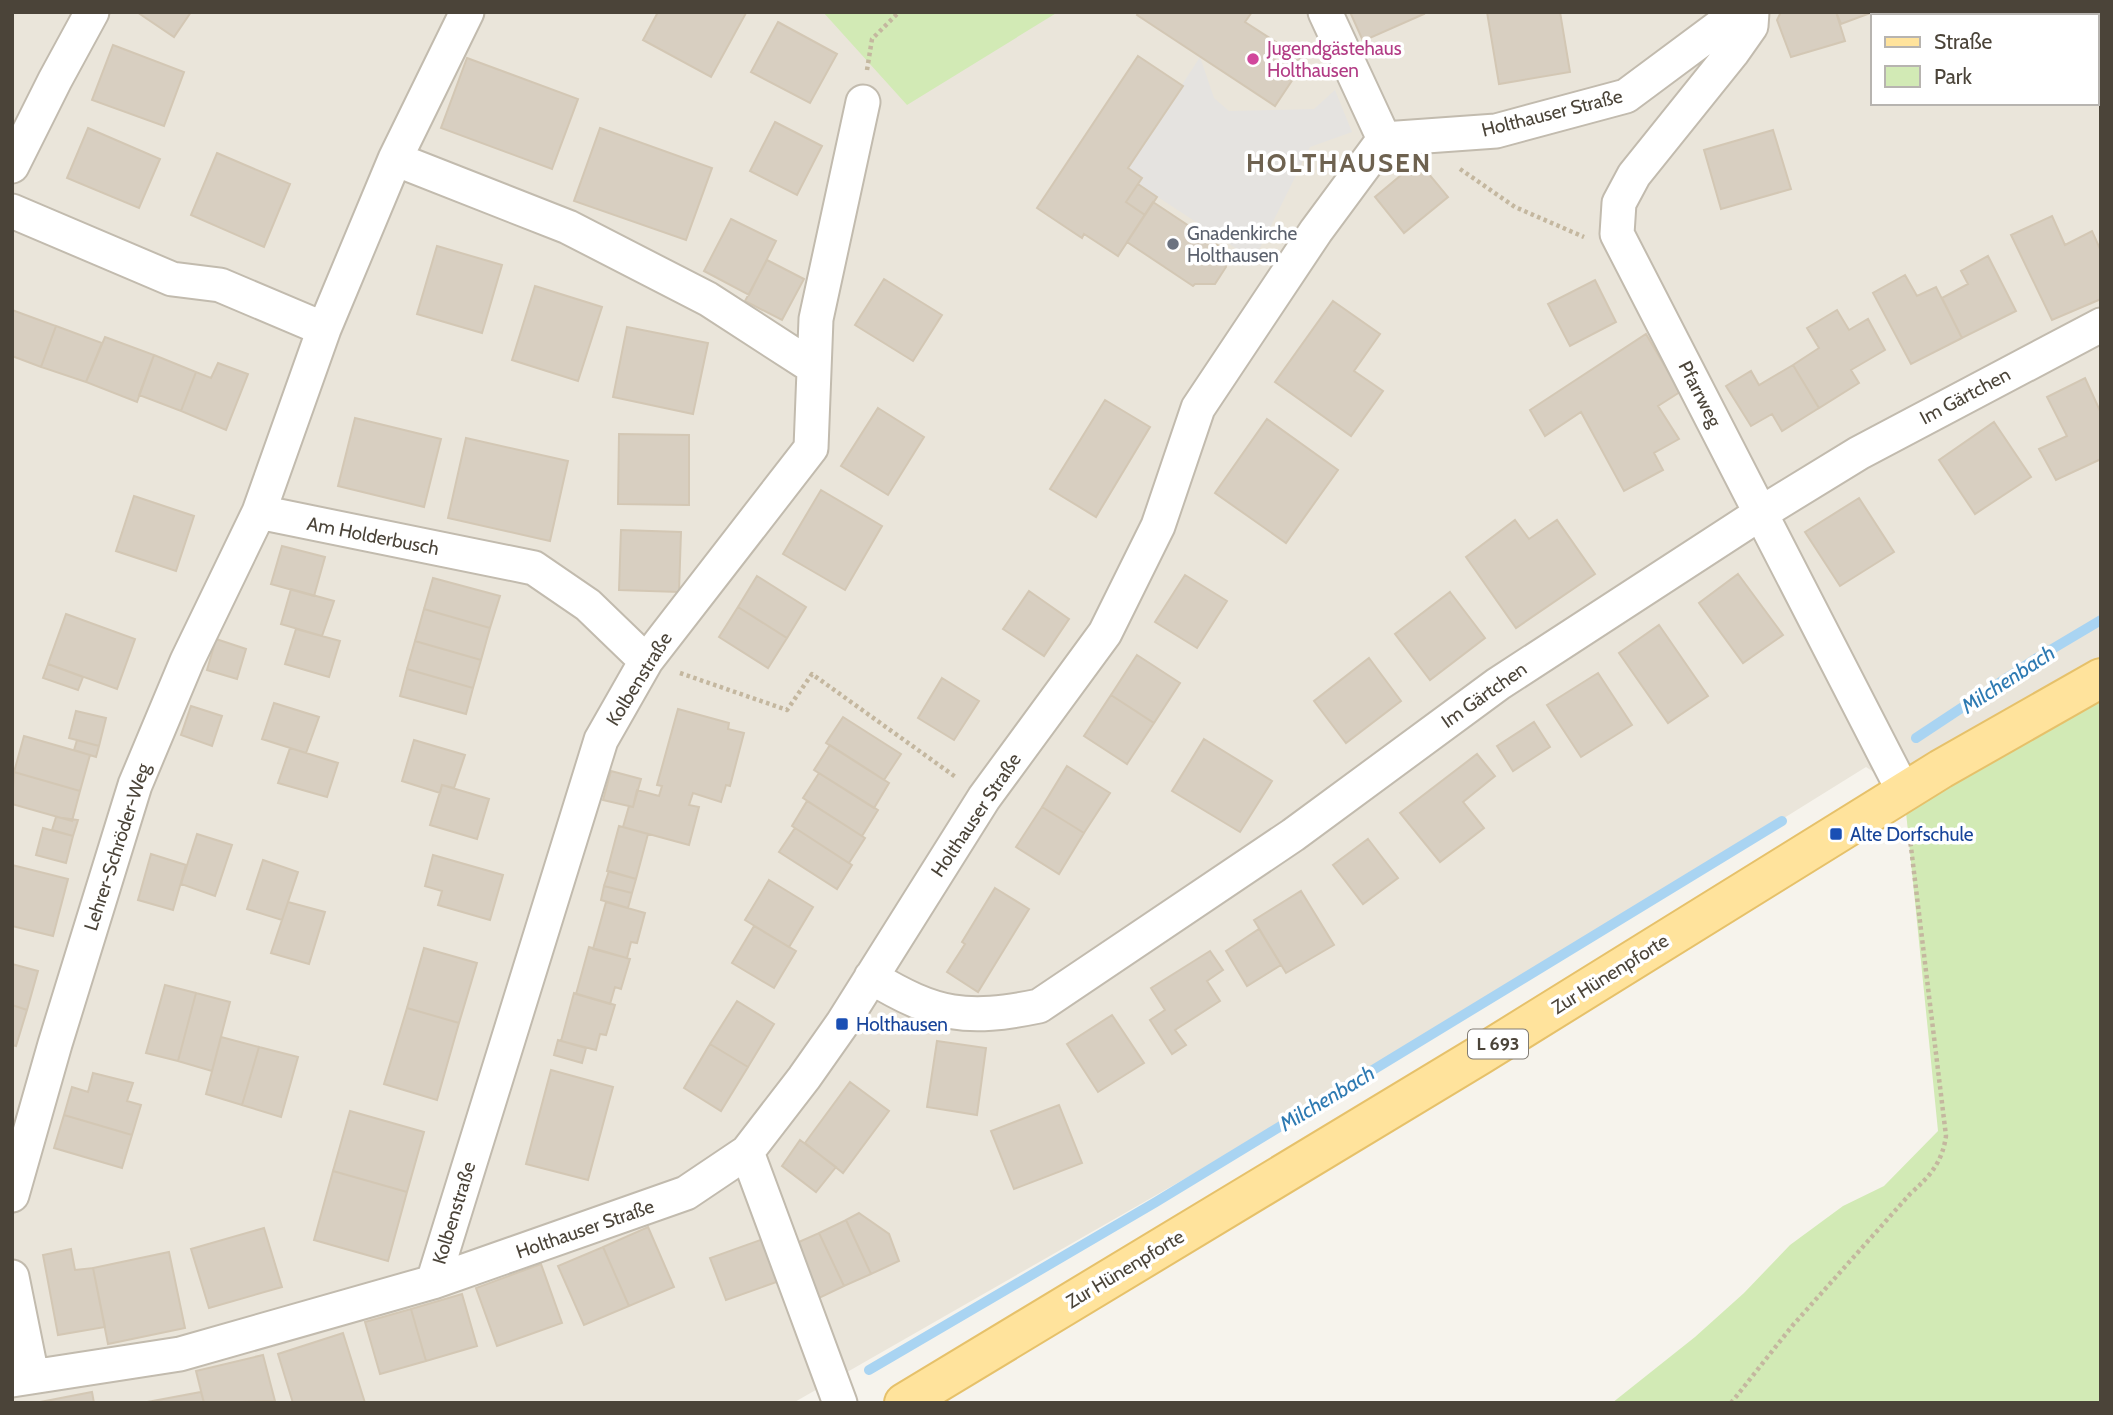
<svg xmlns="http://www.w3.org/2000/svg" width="2113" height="1415" font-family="Cabin,sans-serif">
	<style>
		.residential { fill: #eae5da; fill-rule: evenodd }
		.green { fill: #d2eab5 }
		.parking { fill: #e5e3e0 }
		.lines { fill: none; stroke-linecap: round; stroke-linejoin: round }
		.stream { stroke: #a9d4f2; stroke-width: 10 }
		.building { fill: #d8cfc1; stroke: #d3c7b4; stroke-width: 2 }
		.minor-casing { stroke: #c2bbae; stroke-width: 37 }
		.primary-casing { stroke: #e6c16a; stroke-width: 42 }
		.path { stroke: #c4b79f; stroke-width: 4.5; stroke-dasharray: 3.5 3.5; stroke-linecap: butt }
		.minor { stroke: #fff; stroke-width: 33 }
		.primary { stroke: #ffe39c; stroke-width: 38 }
		.hotel-dot { fill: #d1479c; stroke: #fff; stroke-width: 2.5 }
		.worship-dot { fill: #6b7280; stroke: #fff; stroke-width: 2.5 }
		.transit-dot { fill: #1a4fb4; stroke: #fff; stroke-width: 2.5 }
		.labels { text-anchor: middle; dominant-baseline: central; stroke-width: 7; stroke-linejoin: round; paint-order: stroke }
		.shield { fill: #fff; stroke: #817c74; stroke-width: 2 }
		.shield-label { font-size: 18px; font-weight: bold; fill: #4b4439 }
		.hotel-label { font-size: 19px; fill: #b23c85; stroke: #fff; text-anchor: start }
		.street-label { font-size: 19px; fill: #4b4439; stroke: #fff }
		.worship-label { font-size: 19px; fill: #5b616d; stroke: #fff; text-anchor: start }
		.transit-label { font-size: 19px; fill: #164399; stroke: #fff; text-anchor: start }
		.water-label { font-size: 21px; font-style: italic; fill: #2e7ab2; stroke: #fff }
		.district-label { font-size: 26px; font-weight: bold; letter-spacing: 2px; fill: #6e6250; stroke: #fff }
	</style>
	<rect width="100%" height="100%" fill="#f6f3ec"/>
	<path class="residential" d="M12 12H2101V678L1904 792 1866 767 1327 1103 1193 1174 793 1403H12ZM1873 16H2097V103H1873Z"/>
	<path class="green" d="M823 12H1058L907 105Z
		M2101 678V1403H1612L1695 1337 1744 1293 1790 1245 1843 1206 1884 1186 1938 1131 1904 792Z"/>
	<path class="parking" d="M1200 57 1214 98 1229 111 1314 109 1335 90 1352 132 1310 147 1254 260 1138 184 1142 177 1128 168Z"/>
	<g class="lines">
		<path class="stream" d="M1916 738 2037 658 2101 620
			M869 1370 1156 1202 1782 821"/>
	</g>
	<path class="building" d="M137 12H191L174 37Z
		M658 12H745L746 13 711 77 643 40Z
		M1139 12H1252L1245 22 1305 61 1275 106 1137 15Z
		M1350 12H1423L1424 14 1363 41Z
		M1487 12H1560L1570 72 1499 84Z
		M1781 12H1836L1845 41 1791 57 1777 20Z
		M1836 12H1873L1841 24Z
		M1966 12H1999L1998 16H1966Z
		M1999 12H2029V16H1998Z
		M2029 12H2062V16H2029Z
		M2062 12H2092L2091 16H2062Z
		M2092 12H2101V54L2097 53V16H2091Z
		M778 22 837 54 810 103 751 72Z
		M113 45 184 72 164 126 92 100Z
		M1138 56 1183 86 1128 168 1142 178 1126 202 1145 215 1118 256 1084 234 1082 238 1037 208Z
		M467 58 578 99 552 169 441 128Z
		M775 122 822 146 797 195 750 171Z
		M88 128 160 159 139 208 67 178Z
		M600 128 712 168 686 240 574 201Z
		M1773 130 1791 189 1721 209 1704 150Z
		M217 153 290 184 264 247 191 215Z
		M1418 161 1448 197 1404 233 1375 197Z
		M1138 184 1157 197 1145 215 1126 202Z
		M1153 202 1219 246 1218 249 1226 267 1215 284H1195L1193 286 1127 242Z
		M2052 216 2065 245 2092 231 2101 251V299L2052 320 2011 235Z
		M731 219 776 241 749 295 704 271Z
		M437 246 502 265 482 333 417 314Z
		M1988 256 2016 311 1962 338 1942 298 1968 284 1961 271Z
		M767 260 804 279 782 320 745 301Z
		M1905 275 1917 296 1936 287 1962 338 1911 364 1873 293Z
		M884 279 942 315 913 361 855 325Z
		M1595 280 1616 322 1570 346 1548 304Z
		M535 286 602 307 578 381 512 360Z
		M1333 301 1380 334 1354 371 1383 391 1351 436 1275 382Z
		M12 310 56 326 41 367 12 356Z
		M1837 310 1849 330 1868 319 1885 350 1851 370 1859 383 1819 408 1793 365 1819 348 1807 328Z
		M56 326 102 343 86 382 41 367Z
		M627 327 708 343 693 414 613 397Z
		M1646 334 1680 392 1658 406 1679 439 1654 453 1663 470 1624 491 1581 412 1545 436 1530 410Z
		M105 337 154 355 137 402 86 382Z
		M154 355 196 372 181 411 139 395Z
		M218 363 248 374 226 430 181 411 196 372 211 378Z
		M1793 365 1819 408 1782 431 1772 414 1751 426 1726 386 1751 371 1759 385Z
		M2085 378 2101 413V459L2056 480 2039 449 2067 436 2047 397Z
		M1105 400 1150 427 1096 517 1050 489Z
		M878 408 924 437 888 495 841 466Z
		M355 418 441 439 424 507 338 486Z
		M1267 419 1338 470 1286 543 1215 493Z
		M1994 422 2031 477 1975 514 1939 460Z
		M619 434 689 435V505L618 504Z
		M466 438 568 461 550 541 448 518Z
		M821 490 882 526 845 590 783 554Z
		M134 496 194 516 176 571 116 551Z
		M1859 498 1894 552 1840 586 1805 532Z
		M1515 520 1529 539 1557 520 1595 574 1516 628 1466 557Z
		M621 530 681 532 679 592 619 590Z
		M282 546 325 557 314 596 271 584Z
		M1738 574 1783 635 1743 663 1699 603Z
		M1185 575 1227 601 1197 648 1155 622Z
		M757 576 806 607 787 638 738 607Z
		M433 578 500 596 490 628 424 609Z
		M291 589 334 601 322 636 281 624Z
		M1029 591 1069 619 1044 656 1003 629Z
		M1450 592 1485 638 1430 680 1395 634Z
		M738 607 787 638 768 668 719 637Z
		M424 609 490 628 481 660 415 641Z
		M66 614 135 639 117 689 48 664Z
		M1659 625 1708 696 1668 723 1619 653Z
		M296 629 340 641 329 677 285 664Z
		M216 639 246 649 237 679 207 670Z
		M415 641 481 660 473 688 407 669Z
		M1137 655 1180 683 1154 723 1111 695Z
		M1369 658 1401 701 1346 743 1314 701Z
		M48 664 83 677 78 690 43 678Z
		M407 669 473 688 466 714 400 696Z
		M1598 673 1632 725 1581 757 1547 705Z
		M942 678 979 701 954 740 918 718Z
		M1111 695 1154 723 1127 764 1084 736Z
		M274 703 319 717 306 753 262 739Z
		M191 706 222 716 212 746 181 735Z
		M678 709 729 723 728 729 744 733 730 786 726 785 721 802 693 793 689 805 699 807 689 845 623 827 629 806 633 807 637 790 659 796 662 786 657 785Z
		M76 711 106 718 99 746 69 738Z
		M843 717 901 754 884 780 826 743Z
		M1534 722 1550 747 1513 771 1497 746Z
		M24 736 90 755 80 791 14 772Z
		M1204 739 1272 781 1240 832 1172 791Z
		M77 740 99 746 96 757 74 750Z
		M414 740 465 755 454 788 442 785 440 793 402 781Z
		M830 745 889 783 874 808 814 770Z
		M290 748 338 763 327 797 278 783Z
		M1477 754 1495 776 1463 802 1484 828 1440 862 1400 813Z
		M1067 766 1110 793 1084 833 1042 807Z
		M611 771 641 779 633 807 603 800Z
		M14 772 80 791 72 821 12 804Z
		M819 773 878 810 862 836 803 798Z
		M442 785 489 799 477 839 430 825Z
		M807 801 865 838 849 863 792 826Z
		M1042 807 1084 833 1059 874 1016 847Z
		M56 817 78 820 73 836 52 830Z
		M619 826 648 834 636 879 607 871Z
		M43 828 73 836 66 863 36 855Z
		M795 828 852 865 837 889 779 852Z
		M197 834 232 845 215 896 181 884Z
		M1368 839 1398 878 1363 904 1333 865Z
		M151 854 186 865 173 910 138 900Z
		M433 855 503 875 490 920 438 905 442 891 425 886Z
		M263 860 298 872 282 920 247 909Z
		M12 865 68 879 53 936 12 926Z
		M609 871 636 879 632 893 604 886Z
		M769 880 813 907 789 947 745 920Z
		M604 886 632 893 628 908 601 900Z
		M995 888 1029 909 978 992 947 972 965 944 962 942Z
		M1301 891 1334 945 1286 973 1254 920Z
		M288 902 325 912 309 964 271 953Z
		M606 902 645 913 637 943 631 942 627 958 593 949Z
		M754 926 796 951 774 988 732 963Z
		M1259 929 1281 965 1247 986 1226 951Z
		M589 947 630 959 621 989 615 987 610 1004 576 994Z
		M424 948 477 963 459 1023 407 1008Z
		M1210 951 1223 970 1207 981 1220 1001 1175 1030 1186 1045 1172 1054 1150 1020 1165 1010 1151 988Z
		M12 964 38 971 27 1010 12 1005Z
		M165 985 196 993 178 1061 146 1053Z
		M196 993 230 1002 212 1071 178 1061Z
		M574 993 615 1005 606 1035 600 1034 596 1050 561 1041Z
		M737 1001 774 1024 748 1067 710 1044Z
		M12 1005 27 1010 16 1046 12 1045Z
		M407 1008 459 1023 437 1100 384 1084Z
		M1112 1015 1144 1063 1098 1092 1067 1044Z
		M221 1037 259 1047 242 1105 206 1094Z
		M558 1040 586 1048 582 1063 554 1055Z
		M937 1041 986 1048 977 1115 927 1107Z
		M710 1044 748 1067 721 1111 684 1088Z
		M259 1047 298 1057 281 1117 242 1105Z
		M551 1070 613 1087 588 1180 526 1164Z
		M93 1073 133 1083 127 1101 141 1105 132 1135 64 1115 72 1087 88 1092Z
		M850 1082 889 1111 843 1173 805 1143Z
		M1059 1105 1082 1163 1014 1189 991 1131Z
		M350 1111 424 1132 407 1192 333 1171Z
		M64 1115 132 1135 122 1168 54 1148Z
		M800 1140 836 1167 816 1192 782 1166Z
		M333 1171 407 1192 388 1261 314 1240Z
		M859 1213 889 1234 899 1261 871 1274 846 1220Z
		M846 1220 871 1274 844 1286 819 1233Z
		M648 1227 674 1287 629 1306 603 1247Z
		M264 1228 282 1287 209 1308 191 1249Z
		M819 1233 844 1286 817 1299 792 1245Z
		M769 1237 785 1279 726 1300 710 1258Z
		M603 1247 629 1306 584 1325 558 1266Z
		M71 1249 75 1270 93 1268 105 1327 58 1335 43 1255Z
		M169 1252 185 1328 108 1344 93 1268Z
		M541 1264 562 1323 497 1346 476 1288Z
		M462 1294 477 1346 426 1361 411 1309Z
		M411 1309 426 1361 380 1374 365 1322Z
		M343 1333 365 1403H293L278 1354Z
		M263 1355 275 1401 204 1403 196 1371Z
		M92 1392 94 1403H35Z
		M201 1392 204 1403H142Z"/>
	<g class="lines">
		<g class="minor-casing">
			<path id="minor" d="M467 12 395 159 324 329 259 512 534 568 588 605 646 661
				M1325 12 1384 139
				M1752 12 1751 26 1732 53 1634 175 1619 203 1617 234 1904 792
				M395 159 568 227 708 299 813 367
				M12 166 55 80 92 12
				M12 211 172 279 220 285 324 329
				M871 977C936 1016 966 1021 1039 1006L1293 835 1498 684 1761 513 1859 453 2101 325
				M747 1152 840 1403
				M12 1195 55 1044 135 785 187 661 259 512
				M12 1277 32 1376
				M433 1282 601 740 646 661 811 448 816 319 863 102
				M12 1380 180 1354 433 1282 686 1193 747 1152 804 1078 842 1024 984 798 1105 633 1158 526 1198 408 1316 231 1384 139 1496 131 1626 96 1739 12"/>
		</g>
		<g class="primary-casing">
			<path id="primary" d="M904 1403 1480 1055 1941 769 2101 678"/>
		</g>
		<path class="path" d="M867 70 872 39 899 12
			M1460 169 1515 207 1584 237
			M680 673 787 710 812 674 957 778
			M1731 1403 1793 1325 1910 1194C1930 1176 1942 1163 1946 1136L1909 831"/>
		<use href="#minor" class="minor"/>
		<use href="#primary" class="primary"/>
	</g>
	<circle class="hotel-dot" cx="1253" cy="59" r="7"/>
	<circle class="worship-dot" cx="1173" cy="244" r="7"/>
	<g class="transit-dot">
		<rect x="1829" y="827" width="14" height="14" rx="3.5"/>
		<rect x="835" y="1017" width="14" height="14" rx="3.5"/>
	</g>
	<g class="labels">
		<rect class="shield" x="1468" y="1029.5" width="60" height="29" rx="5"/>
		<g class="shield-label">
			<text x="1498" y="1044">L 693</text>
		</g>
		<g class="hotel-label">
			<text x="1267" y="48">Jugendgästehaus<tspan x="1267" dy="22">Holthausen</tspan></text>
		</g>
		<g class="street-label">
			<text transform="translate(1552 113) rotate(-14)">Holthauser Straße</text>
			<text transform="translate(1700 394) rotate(63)">Pfarrweg</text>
			<text transform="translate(1965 396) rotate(-28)">Im Gärtchen</text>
			<text transform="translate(373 536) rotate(11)">Am Holderbusch</text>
			<text transform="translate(639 679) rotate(-58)">Kolbenstraße</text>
			<text transform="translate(1484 695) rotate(-35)">Im Gärtchen</text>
			<text transform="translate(976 815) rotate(-56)">Holthauser Straße</text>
			<text transform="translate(117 847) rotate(-72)">Lehrer-Schröder-Weg</text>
			<text transform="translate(1610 974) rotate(-32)">Zur Hünenpforte</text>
			<text transform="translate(454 1213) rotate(-73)">Kolbenstraße</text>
			<text transform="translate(585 1229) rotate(-19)">Holthauser Straße</text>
			<text transform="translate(1125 1269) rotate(-31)">Zur Hünenpforte</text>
		</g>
		<g class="worship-label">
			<text x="1187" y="233">Gnadenkirche<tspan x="1187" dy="22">Holthausen</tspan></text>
		</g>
		<g class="transit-label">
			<text x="1850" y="834">Alte Dorfschule</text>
			<text x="856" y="1024">Holthausen</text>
		</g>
		<g class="water-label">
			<text transform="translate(2008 679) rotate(-33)">Milchenbach</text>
			<text transform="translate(1327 1098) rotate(-31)">Milchenbach</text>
		</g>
		<g class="district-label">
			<text x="1339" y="163">HOLTHAUSEN</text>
		</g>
	</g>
	<rect width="2113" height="1415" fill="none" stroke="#4b4439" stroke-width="28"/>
	<rect x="1871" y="14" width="228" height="91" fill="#ffffff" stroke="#b7b4b0" stroke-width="2"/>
	<rect x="1885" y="37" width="35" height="10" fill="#ffe39c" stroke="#b7b4b0" stroke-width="2"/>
	<text x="1934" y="49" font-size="21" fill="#4b4439">Straße</text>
	<rect x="1885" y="66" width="35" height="21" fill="#d2eab5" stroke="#b7b4b0" stroke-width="2"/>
	<text x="1934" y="84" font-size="21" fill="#4b4439">Park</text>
</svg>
